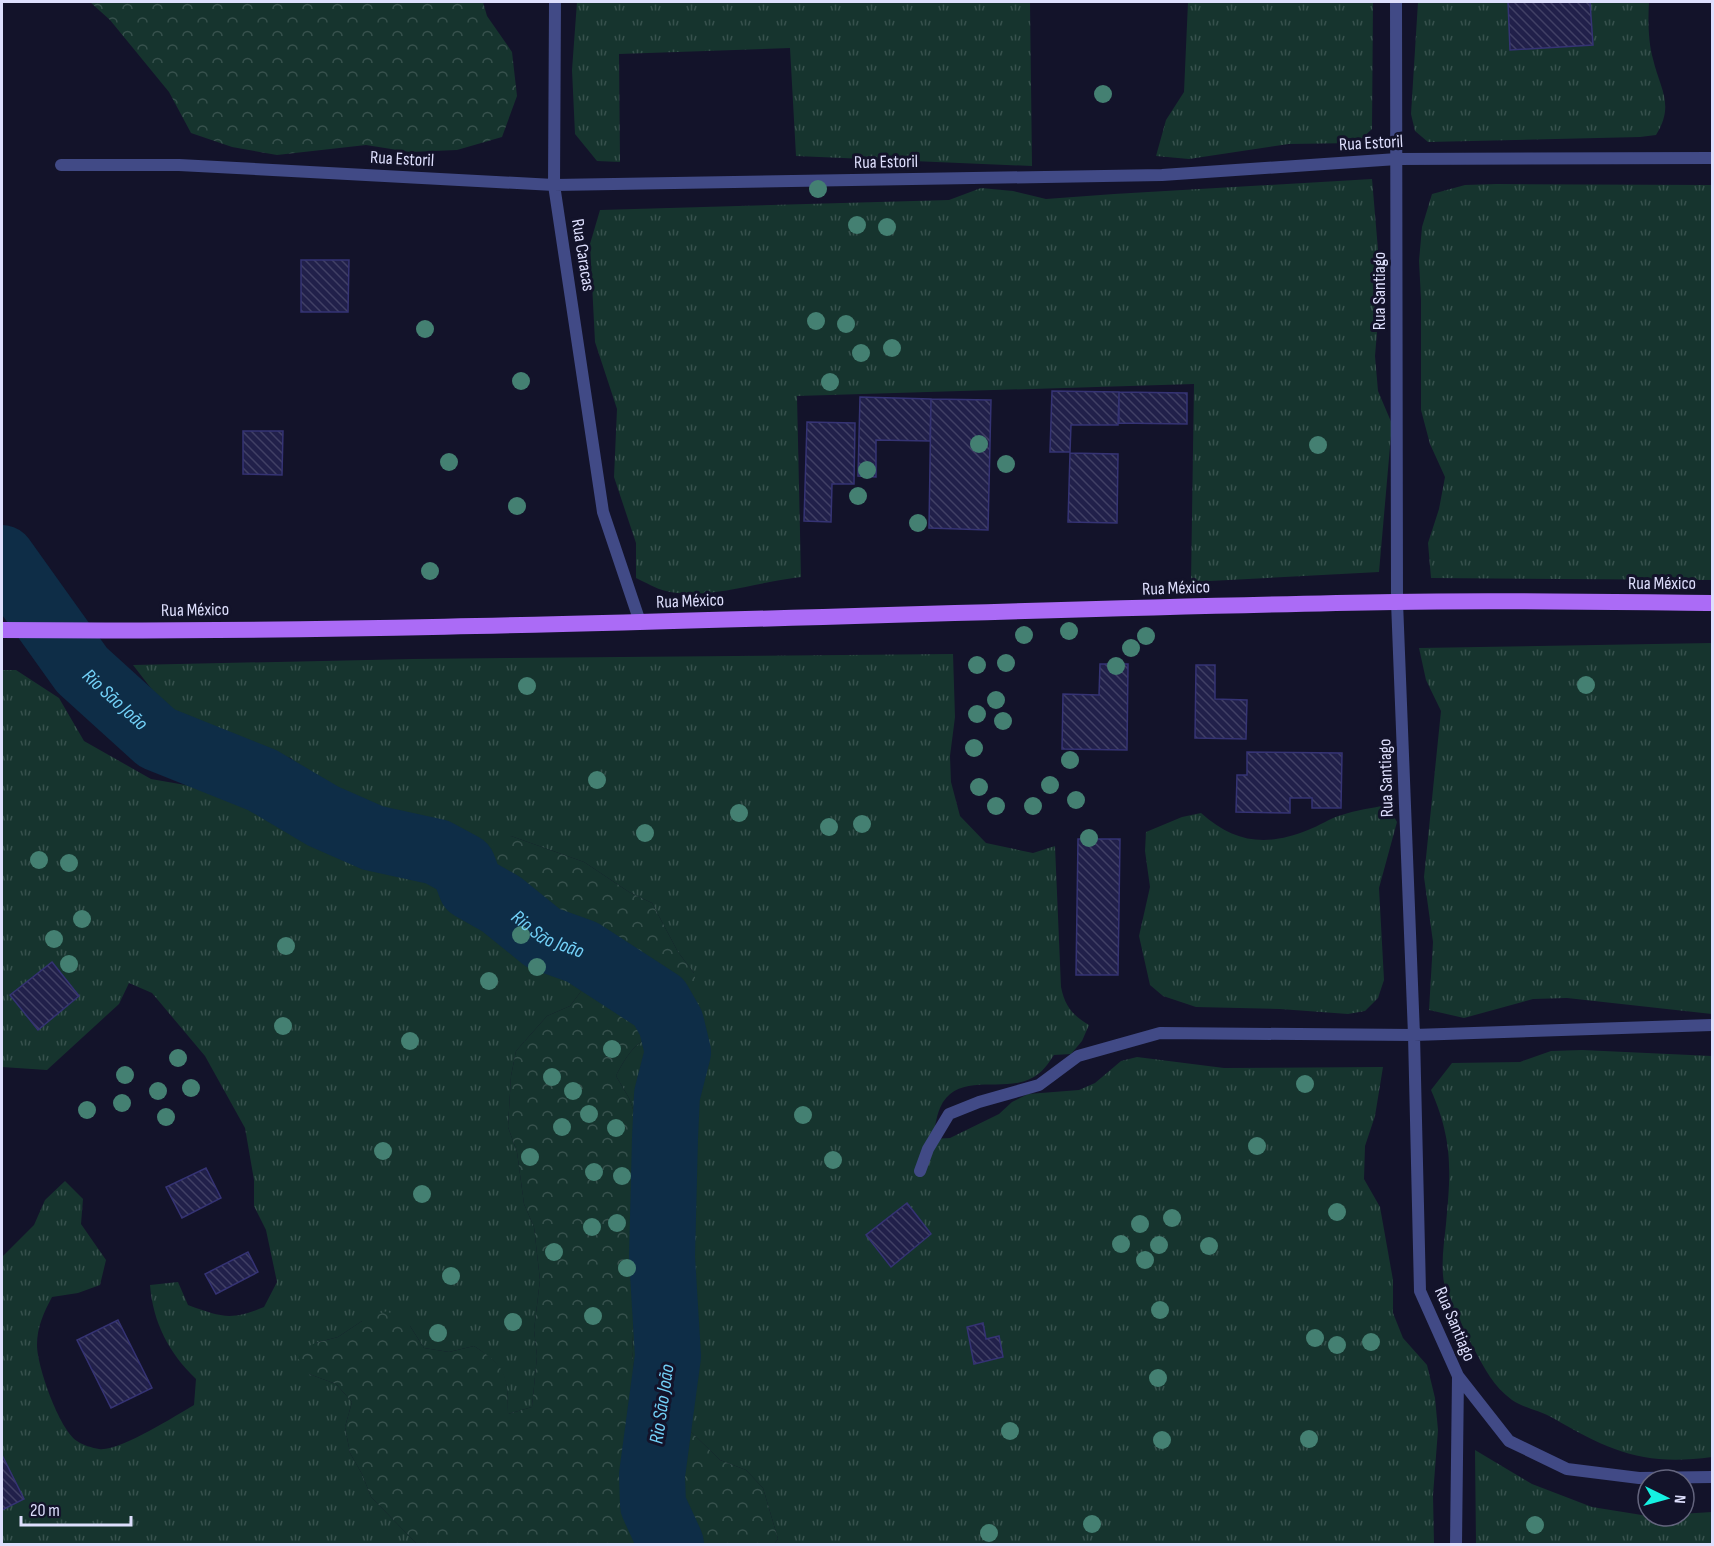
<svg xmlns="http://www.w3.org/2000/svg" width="1714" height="1546" font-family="'Sofia Sans Condensed',sans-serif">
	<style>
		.grass { fill: url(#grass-tufts) }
		.forest { fill: url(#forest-crowns) }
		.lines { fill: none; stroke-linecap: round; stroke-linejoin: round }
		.river { stroke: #0e2d47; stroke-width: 66 }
		.building { fill: url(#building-back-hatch); stroke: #353374; stroke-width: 1.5 }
		.minor { stroke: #414a86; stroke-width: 12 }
		.primary { stroke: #ab6bf6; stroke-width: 16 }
		.tree { fill: #448072 }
		.labels { text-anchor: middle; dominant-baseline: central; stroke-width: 6; stroke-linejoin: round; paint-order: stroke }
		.street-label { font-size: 18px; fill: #dedffd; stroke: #13132a }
		.water-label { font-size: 20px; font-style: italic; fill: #72d0f7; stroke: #13132a }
	</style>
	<defs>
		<pattern id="grass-tufts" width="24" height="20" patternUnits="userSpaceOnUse" patternTransform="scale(1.5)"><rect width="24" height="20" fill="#16342e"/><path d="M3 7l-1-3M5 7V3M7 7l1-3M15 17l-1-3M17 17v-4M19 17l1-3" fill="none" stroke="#37514d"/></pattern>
		<pattern id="forest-crowns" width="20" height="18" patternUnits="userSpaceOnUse" patternTransform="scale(1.5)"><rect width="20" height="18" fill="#16342e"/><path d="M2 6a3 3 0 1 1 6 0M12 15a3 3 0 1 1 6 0" fill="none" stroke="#37514d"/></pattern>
		<pattern id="building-back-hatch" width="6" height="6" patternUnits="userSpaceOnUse" patternTransform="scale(1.5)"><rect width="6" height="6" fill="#21204a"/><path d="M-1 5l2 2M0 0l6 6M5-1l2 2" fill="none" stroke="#414065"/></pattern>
	</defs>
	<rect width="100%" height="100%" fill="#13132a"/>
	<path class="grass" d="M577 2H1030L1032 166 796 156 790 48 619 54 620 162 597 161 575 134 572 70Z
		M1188 2H1373L1372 129 1357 143 1289 144 1189 159 1156 156 1166 120 1184 92Z
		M1418 2H1508L1510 49 1593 44 1590 2H1649C1648 19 1648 41 1653 59 1660 89 1675 105 1656 135L1640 137 1428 142 1415 131 1411 114Z
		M1372 179 1381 285 1375 356 1378 391 1392 424 1379 572 1191 582 1194 384 797 396 801 577C761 581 704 601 666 591 656 589 645 582 636 578V543L614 477 617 409 595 342 590 244 600 210 949 200 981 188 1013 191 1046 199 1114 194Z
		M1497 184 1712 185V580L1431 578 1428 543 1439 509 1445 477 1430 444 1421 410V299L1419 261 1422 227 1432 194 1465 185Z
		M1712 643V1014L1567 998 1533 999 1464 1018 1429 1010 1433 942 1424 877 1441 711 1426 680 1419 648Z
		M953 654 955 717 950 756 951 782 960 816 986 843 1033 853 1055 846 1061 987C1065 1006 1072 1015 1089 1025L1082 1041 1071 1054 1054 1055C1048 1064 1042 1073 1032 1078 1003 1094 957 1070 940 1108 936 1117 935 1129 932 1139L950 1138 999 1114 1012 1102 1028 1094 1079 1090 1095 1083 1121 1061 1137 1057 1224 1068 1383 1067 1375 1116 1365 1146 1364 1179 1380 1207 1393 1280V1313L1403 1338 1427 1365 1435 1398 1438 1430 1433 1495 1434 1544H774L778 1539 763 1488 746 1470 720 1460 682 1423 657 1419 637 1404 632 1351 641 1205V1180L635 1152 638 1123 629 1098 616 1076C636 1035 650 1035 692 1027L694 973 678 952 652 903 629 892 584 862 511 836 494 871 505 894 441 839 397 834 355 819 321 791 291 758 247 751 205 733 167 709 133 665 413 659Z
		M2 670H16L59 698 84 741 151 779 231 793 348 837 391 858 437 866C458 903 476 902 507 925 534 945 559 966 585 986L570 1006 547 1016 516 1051 511 1076 508 1127 517 1152 524 1204 534 1227 540 1280 534 1330 537 1356 532 1407 508 1414C508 1377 506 1367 474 1346L449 1352 424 1348 410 1326 362 1321 338 1337 315 1343 309 1374 336 1384 352 1402 345 1427 350 1453 362 1474 371 1497 417 1544H2V1257L34 1225 45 1200 65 1181 83 1199 81 1224 106 1260 100 1285 78 1293 52 1297C44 1312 37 1327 37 1345 37 1366 59 1429 77 1441 82 1445 93 1448 99 1449 119 1452 175 1416 194 1405L196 1379C169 1353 153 1323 150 1285L178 1282 188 1305C221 1317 231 1321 264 1307L277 1282 266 1230 254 1206V1180L245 1128 205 1056 152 993 129 983 119 1004 47 1070 2 1067Z
		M1387 805 1397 822 1379 888 1384 980 1378 998 1365 1011 1348 1014 1280 1009 1196 1007 1163 996 1150 985 1139 936 1150 887 1145 851 1146 832 1182 817 1201 813C1235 843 1266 847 1308 830 1319 826 1330 818 1342 815 1356 810 1372 808 1387 805Z
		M1582 1050 1712 1056V1457C1645 1466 1611 1452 1553 1418 1540 1410 1523 1408 1512 1400 1493 1386 1485 1369 1474 1349 1464 1329 1451 1310 1445 1287 1440 1268 1444 1244 1446 1224 1451 1170 1453 1141 1431 1090L1452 1063 1520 1062 1551 1051Z
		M1475 1450 1532 1484 1592 1507 1648 1516 1712 1512V1544H1476Z"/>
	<path class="forest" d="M90 2H483L487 16 512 52 517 96 502 137 457 150 410 152 366 145 277 155 232 147 191 133 169 92 110 20Z
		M511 836 584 862 629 892 652 903 678 952 694 973 700 999 692 1027C650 1035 636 1035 616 1076L629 1098 638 1123 635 1152 641 1180V1205L632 1351 637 1404 657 1419 682 1423 720 1460 746 1470 763 1488 778 1539 774 1544H417L371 1497 362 1474 350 1453 345 1427 352 1402 336 1384 309 1374 295 1354 315 1343 338 1337 362 1321 387 1311 410 1326 424 1348 449 1352 474 1346C507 1367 508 1376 508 1414L532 1407 537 1356 534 1330 540 1280 534 1227 524 1204 517 1152 508 1127 511 1076 516 1051 547 1016 570 1006 585 986 564 941 547 919 505 894 489 848Z"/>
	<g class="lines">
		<path class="river" id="s1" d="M2 558 82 670 157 738 262 780 323 816 373 838 437 852 463 866 471 887 501 904 543 938 582 952 659 1002 671 1023 678 1052 667 1095 665 1138 662 1257 668 1356 652 1475 653 1505 671 1544"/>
	</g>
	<path class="building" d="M1508 2H1590L1593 45 1510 50Z
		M301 260H349L348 312H301Z
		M1052 391 1119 392 1118 425H1071L1070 452H1050Z
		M1119 392 1187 393V424L1119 423Z
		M860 397 931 399 930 441 876 440V477L858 476Z
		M931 399 991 400 988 530 929 528Z
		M807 422 855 423 854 484H832L831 522 804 521Z
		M243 431H283L282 475 243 474Z
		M1070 453 1118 454 1117 523 1068 522Z
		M1100 664H1128L1127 750 1062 749 1063 694 1099 695Z
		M1196 665H1215V699L1247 700 1246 739 1195 738Z
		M1247 752 1342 753 1341 808H1312V798H1290V813L1236 812 1237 775H1247Z
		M1078 839H1120L1118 975H1076Z
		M52 962 79 996 38 1030 10 995Z
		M206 1168 221 1198 182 1218 166 1187Z
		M907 1203 931 1234 891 1267 866 1235Z
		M248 1252 258 1272 216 1294 205 1274Z
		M118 1320 152 1388 111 1408 77 1340Z
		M983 1323 986 1339 999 1336 1003 1357 974 1364 967 1327Z
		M2 1455 24 1499 2 1510Z"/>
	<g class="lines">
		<path class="minor" d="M555 2 554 185 603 512 640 622
			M1396 2 1397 602 1414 1035 1420 1291 1458 1376 1456 1544
			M61 165H179L554 185 1162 175 1397 159 1712 158
			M920 1171 928 1149 949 1114 979 1102 1039 1085 1078 1056 1160 1033 1414 1035 1712 1025
			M1458 1376 1509 1441 1567 1469 1639 1478 1712 1477"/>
		<path class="primary" d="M2 630C466 634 930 610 1394 602 1500 600 1606 602 1712 603"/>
	</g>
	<g class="tree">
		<circle cx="1103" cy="94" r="9"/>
		<circle cx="818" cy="189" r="9"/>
		<circle cx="857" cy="225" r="9"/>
		<circle cx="887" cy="227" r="9"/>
		<circle cx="816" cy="321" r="9"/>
		<circle cx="846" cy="324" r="9"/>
		<circle cx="425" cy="329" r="9"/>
		<circle cx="892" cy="348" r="9"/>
		<circle cx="861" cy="353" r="9"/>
		<circle cx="521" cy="381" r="9"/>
		<circle cx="830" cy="382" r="9"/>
		<circle cx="979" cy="444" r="9"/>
		<circle cx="1318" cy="445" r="9"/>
		<circle cx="449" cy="462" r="9"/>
		<circle cx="1006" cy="464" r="9"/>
		<circle cx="867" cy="470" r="9"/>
		<circle cx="858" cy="496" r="9"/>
		<circle cx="517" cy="506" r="9"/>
		<circle cx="918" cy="523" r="9"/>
		<circle cx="430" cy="571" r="9"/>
		<circle cx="1069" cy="631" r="9"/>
		<circle cx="1024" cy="635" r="9"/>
		<circle cx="1146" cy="636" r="9"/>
		<circle cx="1131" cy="648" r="9"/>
		<circle cx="1006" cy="663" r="9"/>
		<circle cx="977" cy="665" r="9"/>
		<circle cx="1116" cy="666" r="9"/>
		<circle cx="1586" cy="685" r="9"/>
		<circle cx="527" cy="686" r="9"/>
		<circle cx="996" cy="700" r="9"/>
		<circle cx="977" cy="714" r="9"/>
		<circle cx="1003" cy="721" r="9"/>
		<circle cx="974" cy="748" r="9"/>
		<circle cx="1070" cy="760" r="9"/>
		<circle cx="597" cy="780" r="9"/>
		<circle cx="1050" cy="785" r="9"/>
		<circle cx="979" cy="787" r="9"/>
		<circle cx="1076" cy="800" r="9"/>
		<circle cx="996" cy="806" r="9"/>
		<circle cx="1033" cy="806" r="9"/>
		<circle cx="739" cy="813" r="9"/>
		<circle cx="862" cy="824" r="9"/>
		<circle cx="829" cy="827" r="9"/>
		<circle cx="645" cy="833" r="9"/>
		<circle cx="1089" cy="838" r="9"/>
		<circle cx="39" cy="860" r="9"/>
		<circle cx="69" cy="863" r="9"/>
		<circle cx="82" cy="919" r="9"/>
		<circle cx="521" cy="935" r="9"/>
		<circle cx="54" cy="939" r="9"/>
		<circle cx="286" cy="946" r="9"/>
		<circle cx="69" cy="964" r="9"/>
		<circle cx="537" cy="967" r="9"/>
		<circle cx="489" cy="981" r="9"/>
		<circle cx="283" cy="1026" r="9"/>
		<circle cx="410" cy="1041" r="9"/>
		<circle cx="612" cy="1049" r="9"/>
		<circle cx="178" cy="1058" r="9"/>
		<circle cx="125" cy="1075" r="9"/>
		<circle cx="552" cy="1077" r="9"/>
		<circle cx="1305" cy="1084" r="9"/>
		<circle cx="191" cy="1088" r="9"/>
		<circle cx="158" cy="1091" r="9"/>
		<circle cx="573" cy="1091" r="9"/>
		<circle cx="122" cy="1103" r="9"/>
		<circle cx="87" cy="1110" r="9"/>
		<circle cx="589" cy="1114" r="9"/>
		<circle cx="803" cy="1115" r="9"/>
		<circle cx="166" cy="1117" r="9"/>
		<circle cx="562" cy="1127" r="9"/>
		<circle cx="616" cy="1128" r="9"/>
		<circle cx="1257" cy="1146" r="9"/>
		<circle cx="383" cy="1151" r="9"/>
		<circle cx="530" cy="1157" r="9"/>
		<circle cx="833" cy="1160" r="9"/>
		<circle cx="594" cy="1172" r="9"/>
		<circle cx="622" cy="1176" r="9"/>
		<circle cx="422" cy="1194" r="9"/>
		<circle cx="1337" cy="1212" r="9"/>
		<circle cx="1172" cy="1218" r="9"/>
		<circle cx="617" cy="1223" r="9"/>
		<circle cx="1140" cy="1224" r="9"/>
		<circle cx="592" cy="1227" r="9"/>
		<circle cx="1121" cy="1244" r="9"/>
		<circle cx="1159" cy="1245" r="9"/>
		<circle cx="1209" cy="1246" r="9"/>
		<circle cx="554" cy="1252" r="9"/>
		<circle cx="1145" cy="1260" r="9"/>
		<circle cx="627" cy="1268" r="9"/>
		<circle cx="451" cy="1276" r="9"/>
		<circle cx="1160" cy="1310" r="9"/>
		<circle cx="593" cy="1316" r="9"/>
		<circle cx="513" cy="1322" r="9"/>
		<circle cx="438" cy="1333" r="9"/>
		<circle cx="1315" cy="1338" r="9"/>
		<circle cx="1371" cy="1342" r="9"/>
		<circle cx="1337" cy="1345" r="9"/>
		<circle cx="1158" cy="1378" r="9"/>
		<circle cx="1010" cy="1431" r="9"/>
		<circle cx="1309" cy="1439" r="9"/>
		<circle cx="1162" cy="1440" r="9"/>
		<circle cx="1092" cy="1524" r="9"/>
		<circle cx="1535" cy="1525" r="9"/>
		<circle cx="989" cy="1533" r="9"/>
	</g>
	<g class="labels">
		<g class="street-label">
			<text transform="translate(1371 143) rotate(-3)">Rua Estoril</text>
			<text transform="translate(402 159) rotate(3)">Rua Estoril</text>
			<text transform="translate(886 162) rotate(-1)">Rua Estoril</text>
			<text transform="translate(583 255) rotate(81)">Rua Caracas</text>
			<text transform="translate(1379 291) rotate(-90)">Rua Santiago</text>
			<text x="1662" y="583">Rua México</text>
			<text transform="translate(1176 588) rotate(-2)">Rua México</text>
			<text transform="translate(690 601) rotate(-2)">Rua México</text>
			<text transform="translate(195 610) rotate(-1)">Rua México</text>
			<text transform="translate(1386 778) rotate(-92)">Rua Santiago</text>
			<text transform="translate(1455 1324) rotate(67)">Rua Santiago</text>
		</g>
		<g class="water-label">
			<text stroke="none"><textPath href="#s1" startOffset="182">Rio São João</textPath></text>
			<text stroke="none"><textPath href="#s1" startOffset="686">Rio São João</textPath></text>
			<text transform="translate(662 1404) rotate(-82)">Rio São João</text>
		</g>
	</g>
	<rect width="1714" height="1546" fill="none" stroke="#dedffd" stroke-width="6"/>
	<g transform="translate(1666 1498) rotate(95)"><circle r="28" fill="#13132a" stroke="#64657e" stroke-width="1.5"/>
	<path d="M0-4.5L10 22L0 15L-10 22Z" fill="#15f1e2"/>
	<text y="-9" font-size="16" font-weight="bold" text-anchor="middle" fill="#dedffd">N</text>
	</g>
	<path d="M21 1516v9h110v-9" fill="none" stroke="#dedffd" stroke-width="3"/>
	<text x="30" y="1516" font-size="18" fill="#dedffd" stroke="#13132a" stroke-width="4.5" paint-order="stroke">20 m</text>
</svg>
